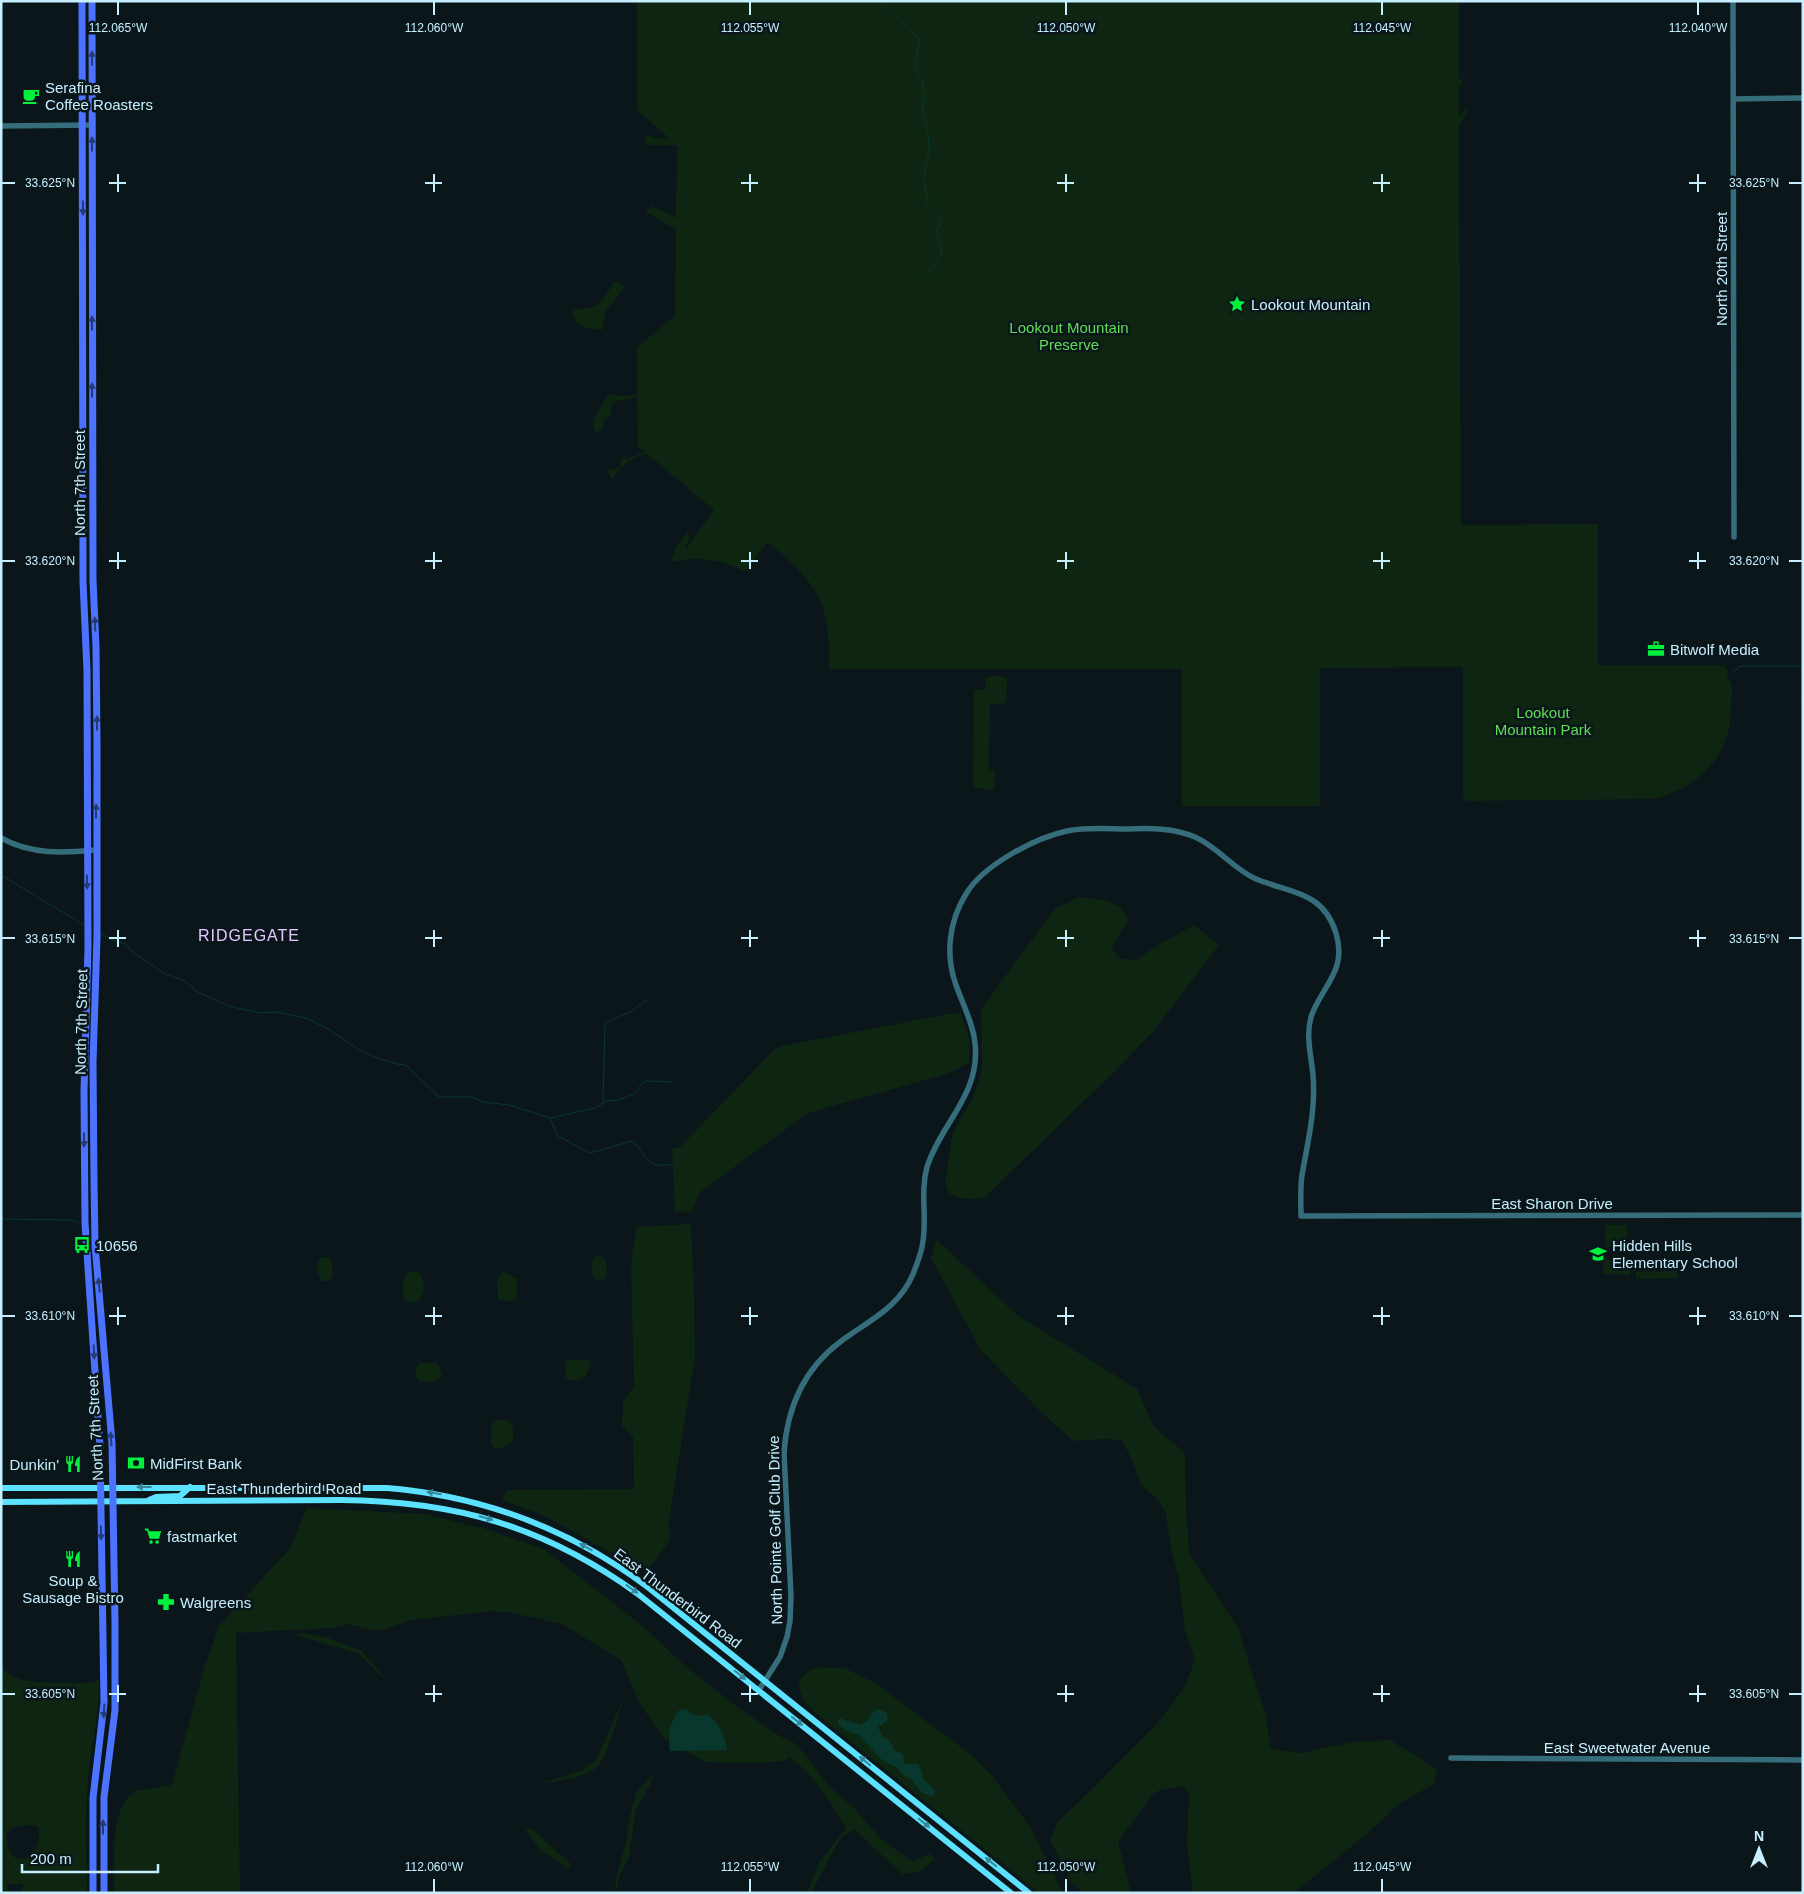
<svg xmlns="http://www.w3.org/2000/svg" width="1804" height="1894" font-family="Arial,sans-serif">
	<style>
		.green { fill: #0e2511; fill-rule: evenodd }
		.water { fill: #08372d }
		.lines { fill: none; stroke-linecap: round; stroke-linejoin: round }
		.stream { stroke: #08372d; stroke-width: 1 }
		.tertiary { stroke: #366d7b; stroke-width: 5.5 }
		.secondary { stroke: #5ce1ff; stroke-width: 6 }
		.primary { stroke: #4c73ff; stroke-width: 7 }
		.oneway { fill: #253b76 }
		.oneway2 { fill: #388698 }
		.ticks { fill: none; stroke: #c5efff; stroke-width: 2 }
		.labels { text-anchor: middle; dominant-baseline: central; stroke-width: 5; stroke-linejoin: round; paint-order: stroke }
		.poi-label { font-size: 15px; fill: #c5efff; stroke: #0b161b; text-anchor: start }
		.street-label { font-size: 15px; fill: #c5efff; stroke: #0b161b }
		.park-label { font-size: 15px; fill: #5fde53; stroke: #0b161b }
		.neighbourhood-label { font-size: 16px; letter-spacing: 1px; fill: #e4c7ff; stroke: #0b161b }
		.ticks-label { font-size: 12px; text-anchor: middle; fill: #c5efff; stroke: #0b161b; stroke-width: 5; stroke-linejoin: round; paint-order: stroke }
	</style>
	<rect width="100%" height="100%" fill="#0b161b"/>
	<path class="green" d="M637 1H1459V80L1463 78 1462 85 1459 86V117L1466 107 1468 111 1459 125 1461 525 1598 524V665H1723L1728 670 1727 676C1728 678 1730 680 1731 682 1734 688 1731 702 1731 709 1731 756 1696 791 1651 799L1467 801 1463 798V667L1320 668V806H1182V669H829C829 647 829 620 820 600 809 577 787 558 768 542L745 571C718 559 698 556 670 562L677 546 688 532 689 541 685 547 687 548 714 510 646 453C634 458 616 467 613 480L607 470 620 467 621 460 633 449 625 457V460L644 452 638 446 637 396C628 401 622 398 612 403L611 415 604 420 602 429 596 433C587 418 603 409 607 395 618 394 626 399 637 394V347L675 316 676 229 671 227 645 211 652 206 676 218 677 145H645L646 134 657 139 669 138 637 110Z
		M614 281 626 286 606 311 602 330C584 327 576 329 572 309 599 310 601 303 614 281Z
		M998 676 1007 678 1006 703 990 704 989 770 995 771 994 790 973 788 974 690 986 689 985 678Z
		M1079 897 1108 901 1121 907 1128 920 1111 948 1120 958 1136 961 1150 950 1194 925 1219 945 1151 1034 1112 1074 985 1197C971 1201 962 1199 949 1194L945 1182 953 1132 973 1098 982 1070 981 1009 1055 909Z
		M960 1012 969 1038V1063L950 1073 808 1113 699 1193 692 1211 675 1212 672 1149 680 1147 773 1051 781 1046Z
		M691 1224 694 1287 695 1356 669 1521 670 1540 646 1573 549 1518 502 1500 507 1490 634 1489 633 1437 622 1426 623 1401 634 1387 631 1265 636 1227Z
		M1605 1225H1627V1247H1605Z
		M936 1239 1017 1315 1137 1389 1154 1427 1185 1453 1186 1515 1190 1555 1238 1628 1266 1716 1271 1749 1301 1753 1353 1742 1390 1740 1421 1759 1437 1771 1434 1784 1400 1803 1368 1833 1294 1893H1193L1187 1842 1189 1795 1183 1786 1163 1789 1154 1793 1118 1841 1131 1893H1083L1071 1882 1050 1839 1059 1821 1088 1793 1156 1725 1184 1688 1195 1660 1185 1631 1178 1575 1171 1550 1166 1513 1157 1499 1140 1484 1133 1462 1122 1440 1104 1439 1073 1441 1039 1410 980 1349 931 1258Z
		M596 1256 603 1257 606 1262 607 1275 602 1280 595 1279C591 1273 589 1261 596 1256Z
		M322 1257 329 1258 332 1264V1277L328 1281H321C317 1274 315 1262 322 1257Z
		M1603 1260H1630V1275L1603 1274Z
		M411 1271 419 1272C426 1282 426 1298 414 1303L405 1300C400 1290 402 1277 411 1271Z
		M503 1271 517 1279V1296L512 1301H502L498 1299 497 1279Z
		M1677 1271V1278L1636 1279V1272Z
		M567 1360H591C588 1375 584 1385 566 1378L565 1363Z
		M420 1363H434L438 1364 442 1374C439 1384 428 1382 419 1381L416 1377V1368Z
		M497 1420H507L511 1422C516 1438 515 1446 497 1449L491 1445V1425L493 1421Z
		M306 1508 424 1514 486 1529 544 1549 645 1628 683 1664 732 1703 781 1737 790 1740 798 1746 829 1786 854 1808 881 1839 912 1861 930 1854 935 1859 922 1871 902 1874 854 1829 840 1839 811 1893H807L819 1862 846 1828C830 1803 814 1772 788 1757L787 1760 761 1763 705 1762 665 1739 640 1704 621 1660 562 1624 512 1613 493 1611 412 1620 378 1631 349 1624 331 1628 236 1633 240 1893H114C115 1867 108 1802 137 1791 148 1788 161 1787 172 1785L205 1665 219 1626 291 1547Z
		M302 1633 326 1637 362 1651 393 1687 358 1653 294 1635Z
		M1 1667C16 1688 68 1682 91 1683L99 1680C100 1713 91 1745 88 1778 85 1816 86 1855 87 1893H20L24 1885 20 1883 15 1885 7 1884 8 1893H1ZM28 1825H33L38 1827C42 1838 35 1856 24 1860 10 1858 11 1853 7 1841 6 1837 5 1835 9 1831 13 1826 22 1827 28 1825Z
		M819 1667 844 1668 875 1683 972 1755 994 1778 1031 1828 1063 1893H1039L814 1712C810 1706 802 1699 800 1692 795 1678 808 1671 819 1667Z
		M625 1695C620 1710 607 1758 597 1767 583 1779 555 1781 538 1784L581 1771 596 1760Z
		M655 1771 650 1785 636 1809 629 1857 619 1877 616 1893H615L616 1878 626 1843 630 1817 636 1793Z
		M523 1826 534 1831 571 1864 569 1869 540 1850Z"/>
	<path class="water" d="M686 1709C692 1716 699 1717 707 1714 719 1722 725 1736 727 1750L670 1751C668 1733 668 1727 678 1711Z
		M878 1709 886 1712 888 1717 887 1721 878 1727 883 1737 889 1740 894 1750 903 1754 904 1764H918L922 1771 923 1779 935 1790 934 1795 929 1796 921 1792 913 1781 902 1774 896 1767 883 1761 859 1735 846 1731 838 1724 839 1718 861 1725C870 1721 870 1713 878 1709Z"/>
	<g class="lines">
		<path class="stream" d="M883 1 920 40 915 63 918 74 922 79 925 101 922 108C926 120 929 135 929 148 928 165 919 179 928 195L926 203 940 214V223L937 232 942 252 933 267 924 277
			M1734 672 1740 666H1803
			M1801 698 1803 697
			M1 875 84 925
			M99 932 110 939 126 944 133 952 165 974 185 981 196 991 228 1006 261 1013 276 1012 306 1018 330 1030 358 1049 379 1059 397 1064 406 1065C417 1077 428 1085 439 1097H472L483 1102 509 1105 550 1118 558 1136 590 1153 632 1141C648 1156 646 1170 673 1164
			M603 1102 605 1023 630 1012 647 1000
			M550 1118 595 1108 607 1101 619 1100 634 1094 643 1083 647 1081 671 1082
			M1 1219 73 1220 78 1223
			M103 1250 113 1254"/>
		<path class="tertiary" d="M1733 1 1734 537
			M1734 99 1803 98
			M1 126 92 125
			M1 838C31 855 64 853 96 850
			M759 1690 780 1657 787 1637 790 1621 791 1596 784 1453C787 1408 804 1369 840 1342 868 1321 899 1308 913 1274 917 1264 922 1252 923 1241 927 1217 920 1192 927 1167 941 1123 981 1094 975 1043 973 1023 963 1005 956 985 945 955 949 921 966 894 983 865 1035 838 1067 831 1087 827 1108 829 1128 829 1151 828 1173 828 1195 837 1218 847 1233 869 1256 879 1290 893 1323 891 1336 933 1347 970 1324 984 1312 1014 1305 1034 1311 1054 1313 1075 1316 1109 1308 1141 1302 1175 1300 1189 1301 1202 1301 1216L1803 1215
			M1451 1758 1803 1760"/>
		<path class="secondary" d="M1 1488H387C482 1496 569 1529 645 1585L1029 1893
			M149 1500 156 1497 180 1496 190 1487
			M1 1502 341 1500C455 1501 544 1526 638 1594L1011 1893"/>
		<path class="primary" d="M82 1 83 581 87 671 88 948 84 1091 85 1223 100 1446 104 1703 93 1798V1893
			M92 1 93 580 96 647 97 742V937L93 1063 94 1180 95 1245 112 1443 115 1623V1710L104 1797V1893"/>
	</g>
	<defs><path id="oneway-solid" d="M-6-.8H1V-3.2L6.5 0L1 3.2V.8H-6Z" transform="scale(1.25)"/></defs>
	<g class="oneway">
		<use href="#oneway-solid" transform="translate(92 58) rotate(-90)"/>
		<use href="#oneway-solid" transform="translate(92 144) rotate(-90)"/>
		<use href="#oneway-solid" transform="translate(83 208) rotate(90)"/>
		<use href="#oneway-solid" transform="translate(92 323) rotate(-90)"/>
		<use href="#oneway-solid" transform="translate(92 390) rotate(-90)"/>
		<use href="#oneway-solid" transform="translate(95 624) rotate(-92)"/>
		<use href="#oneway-solid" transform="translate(97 723) rotate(-90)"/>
		<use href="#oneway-solid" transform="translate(96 811) rotate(-90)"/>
		<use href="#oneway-solid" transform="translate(87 882) rotate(89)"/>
		<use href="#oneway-solid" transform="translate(84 1140) rotate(90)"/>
		<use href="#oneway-solid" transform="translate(99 1285) rotate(-96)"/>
		<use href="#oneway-solid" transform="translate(94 1352) rotate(87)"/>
		<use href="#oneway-solid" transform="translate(111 1439) rotate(-94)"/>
		<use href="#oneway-solid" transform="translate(101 1533) rotate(89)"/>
		<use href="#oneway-solid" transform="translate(104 1711) rotate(93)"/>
		<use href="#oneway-solid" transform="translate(103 1827) rotate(-90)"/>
	</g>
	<g class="oneway2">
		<use href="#oneway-solid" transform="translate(144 1487) rotate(180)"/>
		<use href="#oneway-solid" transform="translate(434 1493) rotate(-171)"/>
		<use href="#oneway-solid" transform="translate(486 1518) rotate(16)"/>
		<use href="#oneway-solid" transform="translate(586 1547) rotate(-151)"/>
		<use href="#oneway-solid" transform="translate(632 1589) rotate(36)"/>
		<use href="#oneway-solid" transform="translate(740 1675) rotate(39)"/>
		<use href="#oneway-solid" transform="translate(797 1721) rotate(39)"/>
		<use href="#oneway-solid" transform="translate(865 1761) rotate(-141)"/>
		<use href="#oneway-solid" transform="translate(924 1823) rotate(39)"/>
		<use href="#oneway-solid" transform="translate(991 1862) rotate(-141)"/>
	</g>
	<path class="ticks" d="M118 2V15M434 2V15M750 2V15M1066 2V15M1382 2V15M1698 2V15M118 174V192M434 174V192M750 174V192M1066 174V192M1382 174V192M1698 174V192M2 183H15M109 183H126M425 183H442M741 183H758M1057 183H1074M1373 183H1390M1689 183H1706M1789 183H1802M118 552V569M434 552V569M750 552V569M1066 552V569M1382 552V569M1698 552V569M2 561H15M109 561H126M425 561H442M741 561H758M1057 561H1074M1373 561H1390M1689 561H1706M1789 561H1802M118 930V947M434 930V947M750 930V947M1066 930V947M1382 930V947M1698 930V947M2 938H15M109 938H126M425 938H442M741 938H758M1057 938H1074M1373 938H1390M1689 938H1706M1789 938H1802M118 1307V1325M434 1307V1325M750 1307V1325M1066 1307V1325M1382 1307V1325M1698 1307V1325M2 1316H15M109 1316H126M425 1316H442M741 1316H758M1057 1316H1074M1373 1316H1390M1689 1316H1706M1789 1316H1802M118 1685V1702M434 1685V1702M750 1685V1702M1066 1685V1702M1382 1685V1702M1698 1685V1702M2 1694H15M109 1694H126M425 1694H442M741 1694H758M1057 1694H1074M1373 1694H1390M1689 1694H1706M1789 1694H1802M434 1879V1892M750 1879V1892M1066 1879V1892M1382 1879V1892"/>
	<defs>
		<g id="cafe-bare" transform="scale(1.35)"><path d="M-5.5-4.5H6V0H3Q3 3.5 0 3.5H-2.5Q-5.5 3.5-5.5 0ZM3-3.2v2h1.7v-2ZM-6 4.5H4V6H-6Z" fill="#00f03e" stroke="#0b161b" stroke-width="2.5" paint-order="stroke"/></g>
		<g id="sight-bare" transform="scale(1.35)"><path d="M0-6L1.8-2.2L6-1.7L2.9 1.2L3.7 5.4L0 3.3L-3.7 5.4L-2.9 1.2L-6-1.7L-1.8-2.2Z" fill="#00f03e" stroke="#0b161b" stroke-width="2.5" paint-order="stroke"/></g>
		<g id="office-bare" transform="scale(1.35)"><path d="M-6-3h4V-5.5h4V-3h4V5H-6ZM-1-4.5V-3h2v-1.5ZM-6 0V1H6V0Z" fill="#00f03e" stroke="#0b161b" stroke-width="2.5" paint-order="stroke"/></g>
		<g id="bus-bare" transform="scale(1.35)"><path d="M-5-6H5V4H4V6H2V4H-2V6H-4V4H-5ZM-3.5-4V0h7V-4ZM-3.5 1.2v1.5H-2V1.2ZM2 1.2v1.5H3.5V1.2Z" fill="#00f03e" stroke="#0b161b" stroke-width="2.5" paint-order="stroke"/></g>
		<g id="school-bare" transform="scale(1.35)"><path d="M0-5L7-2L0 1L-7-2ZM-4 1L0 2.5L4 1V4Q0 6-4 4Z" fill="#00f03e" stroke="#0b161b" stroke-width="2.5" paint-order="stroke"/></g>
		<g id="bank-bare" transform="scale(1.35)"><path d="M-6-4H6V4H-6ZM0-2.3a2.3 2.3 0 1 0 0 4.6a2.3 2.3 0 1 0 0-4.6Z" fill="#00f03e" stroke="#0b161b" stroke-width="2.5" paint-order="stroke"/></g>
		<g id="restaurant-bare" transform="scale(1.35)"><path d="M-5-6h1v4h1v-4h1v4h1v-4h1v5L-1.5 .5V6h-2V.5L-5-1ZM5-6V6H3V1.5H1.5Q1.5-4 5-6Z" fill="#00f03e" stroke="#0b161b" stroke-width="2.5" paint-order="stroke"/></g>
		<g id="supermarket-bare" transform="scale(1.35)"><path d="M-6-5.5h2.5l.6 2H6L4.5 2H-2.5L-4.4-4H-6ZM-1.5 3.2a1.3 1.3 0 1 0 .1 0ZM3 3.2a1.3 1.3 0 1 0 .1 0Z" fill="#00f03e" stroke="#0b161b" stroke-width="2.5" paint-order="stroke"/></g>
		<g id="pharmacy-bare" transform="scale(1.35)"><path d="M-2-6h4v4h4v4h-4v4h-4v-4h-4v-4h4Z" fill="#00f03e" stroke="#0b161b" stroke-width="2.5" paint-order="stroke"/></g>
	</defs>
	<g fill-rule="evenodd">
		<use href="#cafe-bare" x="31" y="96"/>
		<use href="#sight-bare" x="1237" y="304"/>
		<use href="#office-bare" x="1656" y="649"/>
		<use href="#bus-bare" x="82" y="1245"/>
		<use href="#school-bare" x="1598" y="1254"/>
		<use href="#bank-bare" x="136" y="1463"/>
		<use href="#restaurant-bare" x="73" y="1464"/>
		<use href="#supermarket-bare" x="153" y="1536"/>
		<use href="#restaurant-bare" x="73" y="1559"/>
		<use href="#pharmacy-bare" x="166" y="1602"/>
	</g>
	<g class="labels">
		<g class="poi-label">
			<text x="45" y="87">Serafina<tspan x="45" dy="17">Coffee Roasters</tspan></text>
			<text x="1251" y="304">Lookout Mountain</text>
			<text x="1670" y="649">Bitwolf Media</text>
			<text x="96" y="1245">10656</text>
			<text x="1612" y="1245">Hidden Hills<tspan x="1612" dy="17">Elementary School</tspan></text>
			<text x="150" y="1463">MidFirst Bank</text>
			<text x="59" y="1464" text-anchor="end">Dunkin'</text>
			<text x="167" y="1536">fastmarket</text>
			<text x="73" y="1580" text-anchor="middle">Soup &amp;<tspan x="73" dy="17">Sausage Bistro</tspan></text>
			<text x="180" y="1602">Walgreens</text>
		</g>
		<g class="street-label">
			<text transform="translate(1721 269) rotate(-90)">North 20th Street</text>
			<text transform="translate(79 483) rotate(-90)">North 7th Street</text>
			<text transform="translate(81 1022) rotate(-89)">North 7th Street</text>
			<text x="1552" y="1203">East Sharon Drive</text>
			<text transform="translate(95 1428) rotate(-93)">North 7th Street</text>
			<text x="284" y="1488">East Thunderbird Road</text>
			<text transform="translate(775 1530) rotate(-91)">North Pointe Golf Club Drive</text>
			<text transform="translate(678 1598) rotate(37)">East Thunderbird Road</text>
			<text x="1627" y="1747">East Sweetwater Avenue</text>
		</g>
		<g class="park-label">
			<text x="1069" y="327">Lookout Mountain<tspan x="1069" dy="17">Preserve</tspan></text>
			<text x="1543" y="712">Lookout<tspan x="1543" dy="17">Mountain Park</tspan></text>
		</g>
		<g class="neighbourhood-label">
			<text x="249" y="935">RIDGEGATE</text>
		</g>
	</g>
	<g class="ticks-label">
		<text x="118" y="32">112.065°W</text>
		<text x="434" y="32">112.060°W</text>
		<text x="750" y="32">112.055°W</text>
		<text x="1066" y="32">112.050°W</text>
		<text x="1382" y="32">112.045°W</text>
		<text x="1698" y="32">112.040°W</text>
		<text x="50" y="187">33.625°N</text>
		<text x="1754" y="187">33.625°N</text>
		<text x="50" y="565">33.620°N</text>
		<text x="1754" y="565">33.620°N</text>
		<text x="50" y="943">33.615°N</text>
		<text x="1754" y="943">33.615°N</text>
		<text x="50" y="1320">33.610°N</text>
		<text x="1754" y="1320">33.610°N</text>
		<text x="50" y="1698">33.605°N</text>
		<text x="1754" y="1698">33.605°N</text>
		<text x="434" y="1871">112.060°W</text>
		<text x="750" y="1871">112.055°W</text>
		<text x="1066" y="1871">112.050°W</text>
		<text x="1382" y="1871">112.045°W</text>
	</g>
	<rect width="1804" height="1894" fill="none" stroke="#c5efff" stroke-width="5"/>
	<g transform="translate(1759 1849)" stroke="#0b161b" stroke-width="4" paint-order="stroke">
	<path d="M0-4L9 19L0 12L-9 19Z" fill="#c5efff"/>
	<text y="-8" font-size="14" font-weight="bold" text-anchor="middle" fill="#c5efff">N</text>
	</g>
	<path d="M22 1864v8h136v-8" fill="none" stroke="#c5efff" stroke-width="2.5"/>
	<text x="30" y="1864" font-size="15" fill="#c5efff" stroke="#0b161b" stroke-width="4" paint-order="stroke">200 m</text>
</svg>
